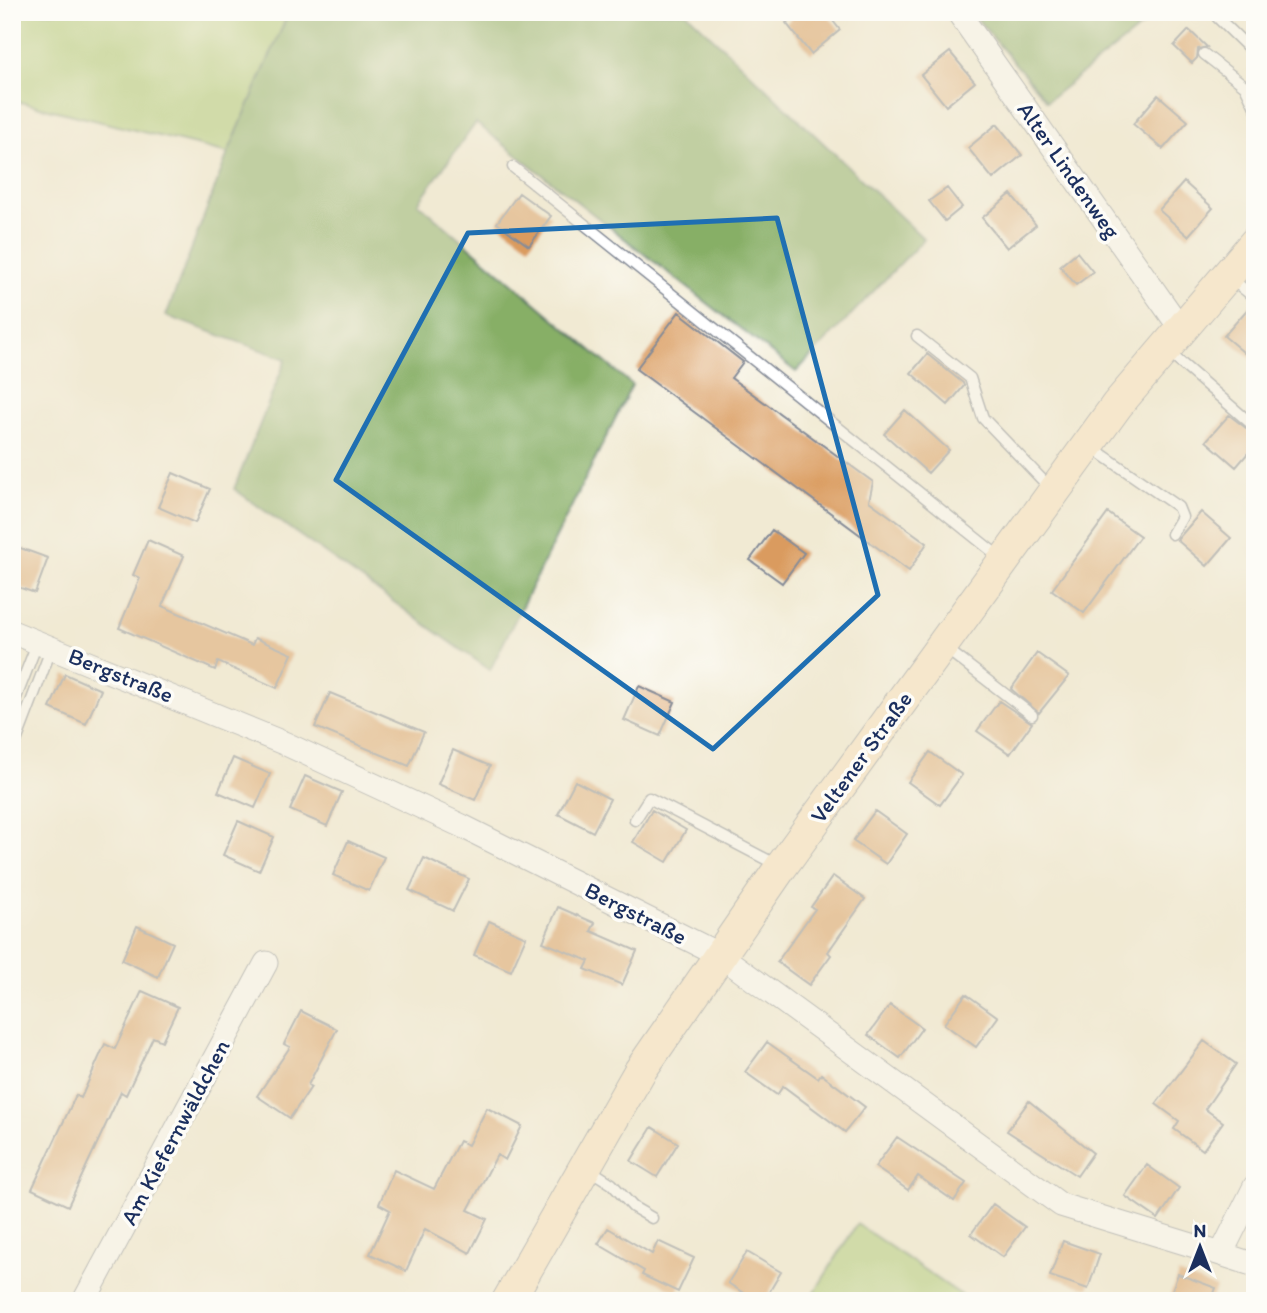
<svg xmlns="http://www.w3.org/2000/svg" width="1267" height="1313" font-family="Itim,sans-serif">
	<style>
		.green { fill: #aacb74; stroke: #627d69; stroke-width: 2 }
		.forest { fill: #87af66; stroke: #516f62; stroke-width: 2 }
		.building { fill: #da9b5f }
		.lines { fill: none; stroke-linecap: round; stroke-linejoin: round }
		.lane-casing { stroke: #868c98; stroke-width: 13 }
		.street-casing { stroke: #868c98; stroke-width: 25 }
		.secondary-casing { stroke: #868c98; stroke-width: 34 }
		.lane { stroke: #fff; stroke-width: 10 }
		.street { stroke: #fff; stroke-width: 23 }
		.secondary { stroke: #fce5c4; stroke-width: 32 }
		.marked { fill: none; stroke: #1f6fb2; stroke-width: 5; stroke-linejoin: round }
		.labels { text-anchor: middle; dominant-baseline: central; stroke-width: 7; stroke-linejoin: round; paint-order: stroke }
		.street-label { font-size: 23px; fill: #1b2f5e; stroke: #fdfcf7 }
	</style>
	<rect width="100%" height="100%" fill="#fdfcf7"/>
	<filter id="ink" filterUnits="userSpaceOnUse"><feTurbulence type="fractalNoise" baseFrequency=".0143" numOctaves="2"/><feDisplacementMap in="SourceGraphic" scale="14" xChannelSelector="R" yChannelSelector="G"/><feConvolveMatrix kernelMatrix="1 2 1 2 8 2 1 2 1" color-interpolation-filters="sRGB"/></filter>
	<filter id="wash" filterUnits="userSpaceOnUse"><feTurbulence type="fractalNoise" baseFrequency=".00686" numOctaves="4" result="noise"/><feDisplacementMap in="SourceGraphic" scale="28" xChannelSelector="R" yChannelSelector="G"/><feGaussianBlur stdDeviation="1.57" result="paint"/><feColorMatrix in="noise" values="0 0 0 0 0 0 0 0 0 0 0 0 0 0 0 0 0 1.4 0 .05"/><feComposite in="paint" operator="in"/></filter>
	<g filter="url(#wash)">
		<rect width="100%" height="100%" fill="#f1ead3"/>
		<path class="green" d="M12 12H289L228 153 12 100Z
			M857 1224 970 1301H809Z"/>
		<path class="forest" d="M289 12H686L924 239 796 372 476 123 418 203 632 385 490 670 234 489 286 359 166 316 228 153Z
			M971 12H1160L1047 101Z"/>
		<g id="blocks">
			<path class="building" d="M799 12H826L840 30 811 54 786 23Z
				M1189 30 1207 47 1198 49 1197 58 1192 63 1174 46Z
				M950 52 975 82 946 106 921 75Z
				M1158 95 1188 121 1163 149 1133 124Z
				M997 124 1022 155 993 179 968 148Z
				M1184 182 1213 208 1188 236 1159 210Z
				M947 188 962 207 945 221 929 201Z
				M519 193 551 216 529 246 497 223Z
				M1011 194 1036 225 1007 248 982 218Z
				M1077 252 1093 272 1076 285 1060 266Z
				M1251 305 1255 306V362L1224 336Z
				M679 312 743 362 731 378 873 482 869 501 927 543 909 571 636 369Z
				M927 354 963 383 964 386 948 405 911 373Z
				M905 410 949 450 928 473 884 434Z
				M1229 415 1255 435V445L1236 467 1206 441Z
				M173 473 210 489 195 523 158 507Z
				M1201 512 1231 538 1207 566 1177 540Z
				M1108 513 1140 536 1084 613 1052 590Z
				M772 530 804 553 782 583 750 560Z
				M148 540 184 556 162 606 252 645 255 638 292 654 277 688 218 662 215 670 119 628 140 578 133 575Z
				M12 545 48 558 35 593 12 585Z
				M1037 653 1069 676 1039 713 1011 689Z
				M65 674 101 690 86 724 50 708Z
				M639 686 675 702 660 736 624 720Z
				M330 693 424 732 409 766 315 727Z
				M999 701 1032 723 1010 754 977 731Z
				M453 750 490 766 475 800 438 784Z
				M930 752 962 775 940 805 908 782Z
				M233 758 270 774 255 808 218 792Z
				M305 776 342 792 327 826 290 810Z
				M575 781 610 799 593 832 558 814Z
				M652 810 686 830 667 862 633 842Z
				M875 811 907 834 886 864 853 841Z
				M238 821 274 837 259 871 223 855Z
				M348 841 384 857 369 891 333 875Z
				M424 858 469 879 453 911 409 890Z
				M833 876 865 899 828 952 831 955 809 985 777 962 815 909 811 907Z
				M558 907 595 923 591 931 637 951 622 985 585 969 589 961 543 942Z
				M489 921 526 937 511 971 474 955Z
				M137 926 173 943 158 977 122 960Z
				M142 991 178 1007 162 1041 153 1037 126 1095 121 1092 68 1206 32 1189 76 1095 81 1098 105 1044 115 1049Z
				M966 994 998 1017 976 1047 944 1024Z
				M890 1005 922 1028 900 1058 868 1035Z
				M301 1011 337 1029 308 1085 311 1087 290 1118 257 1096 290 1047 284 1044Z
				M1204 1041 1236 1064 1205 1109 1223 1122 1203 1150 1174 1129 1179 1121 1156 1104Z
				M767 1042 818 1078 821 1074 865 1107 845 1132 783 1086 777 1095 745 1072Z
				M1029 1101 1093 1153 1077 1176 1007 1131Z
				M487 1108 522 1126 505 1160 497 1155 468 1210 487 1219 470 1253 425 1229 406 1271 370 1254 390 1210 379 1204 394 1170 434 1189 459 1141 468 1145Z
				M652 1127 678 1143 657 1177 631 1161Z
				M897 1137 966 1183 954 1201 918 1176 908 1190 875 1167Z
				M1147 1165 1179 1188 1158 1219 1125 1196Z
				M993 1204 1025 1227 1003 1257 971 1234Z
				M608 1228 652 1254 658 1241 694 1258 678 1292 642 1275 644 1271 598 1244Z
				M1063 1241 1100 1254 1088 1289 1050 1276Z
				M747 1252 781 1272 764 1301H756L728 1283Z
				M1178 1274 1216 1288 1211 1301H1168Z"/>
		</g>
	</g>
	<g filter="url(#ink)">
		<use href="#blocks" fill-opacity="0" stroke="#868c98" stroke-width="2"/>
		<g class="lines">
			<g class="lane-casing">
				<path id="lane" d="M1217 17 1255 54
					M1204 54 1245 86 1255 107
					M513 167 1002 559
					M1229 277 1255 298
					M917 336 970 378 983 418 1052 490
					M1167 351 1255 427
					M1090 446 1178 507 1182 517 1172 534
					M944 647 1032 715
					M12 708 38 641
					M12 752 52 647
					M635 820 649 798 779 866
					M587 1168 612 1184 633 1207 652 1218"/>
			</g>
			<g class="street-casing">
				<path id="street" d="M958 12 1181 329
					M12 632 286 744 462 826 720 955 1061 1205 1221 1254
					M1255 1186 1221 1254 1255 1265
					M84 1301 266 963"/>
			</g>
			<g class="secondary-casing">
				<path id="secondary" d="M508 1301 640 1071 781 867 1117 405 1255 243"/>
			</g>
			<use href="#lane" class="lane"/>
			<use href="#street" class="street"/>
			<use href="#secondary" class="secondary"/>
		</g>
	</g>
	<path d="M0 0H1267V1313H0ZM777 218 878 595 713 749 336 480 468 233Z" fill="#f1ead3" fill-opacity=".55" fill-rule="evenodd"/>
	<path class="marked" d="M777 218 878 595 713 749 336 480 468 233Z"/>
	<g class="labels">
		<g class="street-label">
			<text transform="translate(1069 170) rotate(55)">Alter Lindenweg</text>
			<text transform="translate(121 675) rotate(22)">Bergstraße</text>
			<text transform="translate(861 757) rotate(-54)">Veltener Straße</text>
			<text transform="translate(636 913) rotate(27)">Bergstraße</text>
			<text transform="translate(175 1132) rotate(-62)">Am Kiefernwäldchen</text>
		</g>
	</g>
	<rect width="1267" height="1313" fill="none" stroke="#fdfcf7" stroke-width="42"/>
	<g transform="translate(1200 1247)" stroke="#fdfcf7" stroke-width="5" paint-order="stroke">
	<path d="M0-5L12 26L0 18L-12 26Z" fill="#1b2f5e"/>
	<text y="-10" font-size="19" font-weight="bold" text-anchor="middle" fill="#1b2f5e">N</text>
	</g>
</svg>
